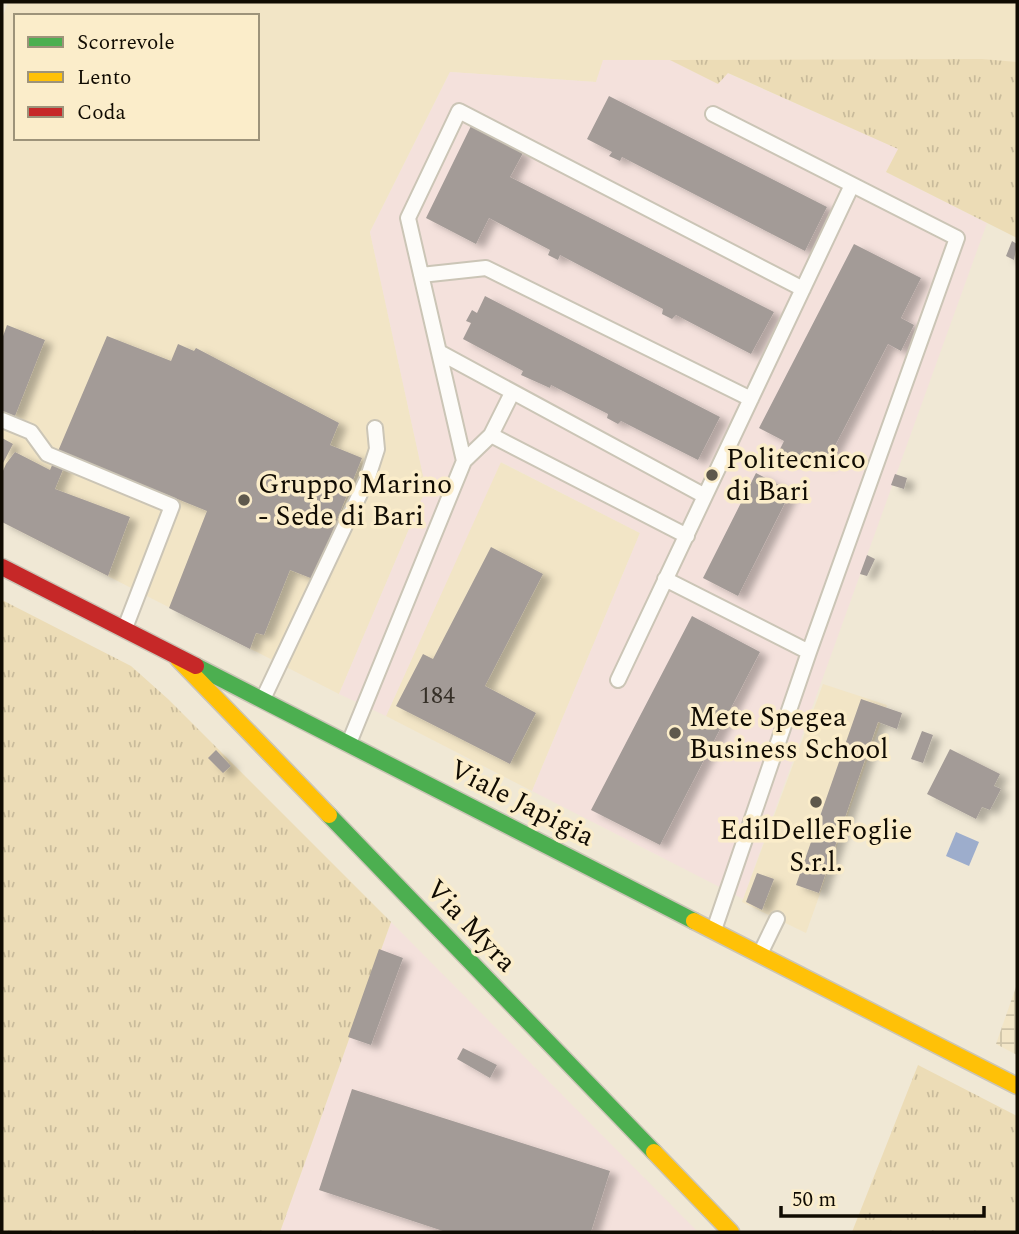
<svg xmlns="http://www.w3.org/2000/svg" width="1019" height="1234" font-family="Spectral,serif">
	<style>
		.built { fill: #f2e5c6; fill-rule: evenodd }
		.industrial { fill: url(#industrial-grid) }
		.education { fill: #f4e1dc }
		.grass { fill: url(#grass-tufts) }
		.water { fill: #9dadcc }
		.building { fill: #a39b97; filter: url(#shadow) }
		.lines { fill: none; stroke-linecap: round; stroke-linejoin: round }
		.lane-casing { stroke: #cbc5b6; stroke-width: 18 }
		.fast-casing { stroke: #cbc5b6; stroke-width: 19 }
		.slow-casing { stroke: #cbc5b6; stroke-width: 19 }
		.jam-casing { stroke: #cbc5b6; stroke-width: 19 }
		.lane { stroke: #fdfcf9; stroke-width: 14 }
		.fast { stroke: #4caf50; stroke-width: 16 }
		.slow { stroke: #ffc107; stroke-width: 16 }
		.jam { stroke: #c62828; stroke-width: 16 }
		.poi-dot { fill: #5e584c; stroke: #fbedca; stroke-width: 2.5 }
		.labels { text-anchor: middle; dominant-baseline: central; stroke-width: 7; stroke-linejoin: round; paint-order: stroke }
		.number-label { font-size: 24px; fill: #352f27 }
		.poi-label { font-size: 28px; fill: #100b02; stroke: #fbedca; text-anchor: start }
		.street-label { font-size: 28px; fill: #100b02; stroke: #fbedca }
	</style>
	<defs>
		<pattern id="industrial-grid" width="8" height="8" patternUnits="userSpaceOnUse" patternTransform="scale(1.75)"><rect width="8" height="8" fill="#f2e5c6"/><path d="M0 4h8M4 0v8" fill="none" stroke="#cec3a8"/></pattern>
		<pattern id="grass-tufts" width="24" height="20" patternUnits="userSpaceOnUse" patternTransform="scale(1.75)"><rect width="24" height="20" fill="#ecdcb6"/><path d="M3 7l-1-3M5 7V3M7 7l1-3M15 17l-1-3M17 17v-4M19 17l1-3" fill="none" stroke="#c9bb9b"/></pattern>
		<filter id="shadow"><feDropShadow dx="8" dy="4.5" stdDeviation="3.5" flood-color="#0004"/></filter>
	</defs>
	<rect width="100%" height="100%" fill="#f0e8d5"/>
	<path class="built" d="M8 2H1017V62L604 60 596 82 450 72 370 232 426 489 339 694 2 522V19ZM16 16H257V138H16Z
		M500 462 640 533 532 791 386 716Z
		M823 684 887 705 806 933 742 902Z"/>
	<path class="industrial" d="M1017 984V1055L996 1044Z"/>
	<path class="education" d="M603 60H670L718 83 727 73 899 149 886 172 987 223 743 899 532 791 640 533 501 462 386 716 339 694 426 489 370 232 450 72 596 82Z
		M391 922 698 1232H280Z"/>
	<path class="grass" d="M982 59 1017 62V238L886 172 898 149 728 73 718 84 670 60Z
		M2 600 131 666 168 699 391 922 280 1232H2Z
		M918 1065 1017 1116V1232H852Z"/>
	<path class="water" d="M956 832 979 842 969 866 946 856Z"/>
	<path class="building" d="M609 96 827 207 805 251 622 157 620 161 609 156 612 152 587 139Z
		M471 126 523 153 510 177 774 312 751 354 676 315 672 319 662 314 663 309 560 255 558 260 548 255 550 250 489 218 476 244 426 218Z
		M1012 241 1017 244 1014 260 1006 256Z
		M854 244 921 278 901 318 914 325 901 351 888 344 826 463 802 450 797 460 779 451 784 441 759 428Z
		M485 296 720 417 698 460 621 421 618 424 607 418 608 414 551 385 550 388 521 375 523 371 463 339 471 323 466 321 472 310 477 313Z
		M7 325 45 340 15 416 2 411V339Z
		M107 336 171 361 178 344 194 351 196 348 339 423 330 445 362 458 313 579 290 570 264 635 256 633 250 649 169 608 207 511 69 455 55 489 130 517 108 576 2 522V473L6 464 15 452 50 470Z
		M2 438 13 444 2 465Z
		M756 473 791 491 738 596 703 578Z
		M895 474 907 478 904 489 891 485Z
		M491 547 543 574 485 686 536 713 510 764 396 706 423 654 433 659Z
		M867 555 875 559 867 576 860 574Z
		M692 616 760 652 660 845 591 810Z
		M861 699 902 713 897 729 878 722 819 893 796 885Z
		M922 731 933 735 923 763 911 759Z
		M950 749 1000 774 994 786 1001 789 990 810 982 807 976 819 927 794Z
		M216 750 231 766 223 773 208 758Z
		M757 873 774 879 762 910 746 902Z
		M379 949 403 958 371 1045 348 1037Z
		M463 1048 497 1065 490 1078 457 1059Z
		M352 1089 610 1171 591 1232H446L319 1190Z"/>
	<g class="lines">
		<g class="lane-casing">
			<path id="lane" d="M713 114 957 238 809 652 714 930
				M421 275 486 268 751 399
				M439 352 705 496
				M2 420 31 432 47 454 172 506 125 628
				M491 435 512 393
				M464 461 491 435 687 536
				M665 579 809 652
				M618 680 852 185
				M263 699 368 477 377 449 375 428
				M349 743 464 461 408 218 459 111 803 289
				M760 954 777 919"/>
		</g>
		<g class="fast-casing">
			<path id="fast" d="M196 666 694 921
				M329 815 654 1152"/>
		</g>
		<g class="slow-casing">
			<path id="slow" d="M178 659 329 815
				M694 921 1017 1086
				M654 1152 731 1232"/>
		</g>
		<g class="jam-casing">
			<path id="jam" d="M2 567 196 666"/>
		</g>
		<use href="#lane" class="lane"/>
		<use href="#fast" class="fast"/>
		<use href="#slow" class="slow"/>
		<use href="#jam" class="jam"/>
	</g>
	<g class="poi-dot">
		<circle cx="712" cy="475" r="7"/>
		<circle cx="244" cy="500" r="7"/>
		<circle cx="675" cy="733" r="7"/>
		<circle cx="816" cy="802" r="7"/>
	</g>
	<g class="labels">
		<g class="number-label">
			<text x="437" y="696">184</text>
		</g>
		<g class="poi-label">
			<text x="726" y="459">Politecnico<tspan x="726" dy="32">di Bari</tspan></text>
			<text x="258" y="484">Gruppo Marino<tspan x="258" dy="32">- Sede di Bari</tspan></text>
			<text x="689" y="717">Mete Spegea<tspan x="689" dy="32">Business School</tspan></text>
			<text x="816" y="830" text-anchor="middle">EdilDelleFoglie<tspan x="816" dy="32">S.r.l.</tspan></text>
		</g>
		<g class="street-label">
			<text transform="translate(522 803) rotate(27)">Viale Japigia</text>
			<text transform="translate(471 926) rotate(46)">Via Myra</text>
		</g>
	</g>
	<rect width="1019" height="1234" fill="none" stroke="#100b02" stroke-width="7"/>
	<rect x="14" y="14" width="245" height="126" fill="#fbedca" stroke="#9d937a" stroke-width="2"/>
	<rect x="28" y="37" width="35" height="10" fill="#4caf50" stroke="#9d937a" stroke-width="2"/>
	<text x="77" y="49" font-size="21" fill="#100b02">Scorrevole</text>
	<rect x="28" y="72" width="35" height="10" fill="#ffc107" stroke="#9d937a" stroke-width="2"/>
	<text x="77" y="84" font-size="21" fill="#100b02">Lento</text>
	<rect x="28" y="107" width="35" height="10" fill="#c62828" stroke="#9d937a" stroke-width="2"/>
	<text x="77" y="119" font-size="21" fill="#100b02">Coda</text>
	<path d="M781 1206v10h203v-10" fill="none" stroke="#100b02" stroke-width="3.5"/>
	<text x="792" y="1206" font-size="21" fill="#100b02" stroke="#fbedca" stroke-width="5" paint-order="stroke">50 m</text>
</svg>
